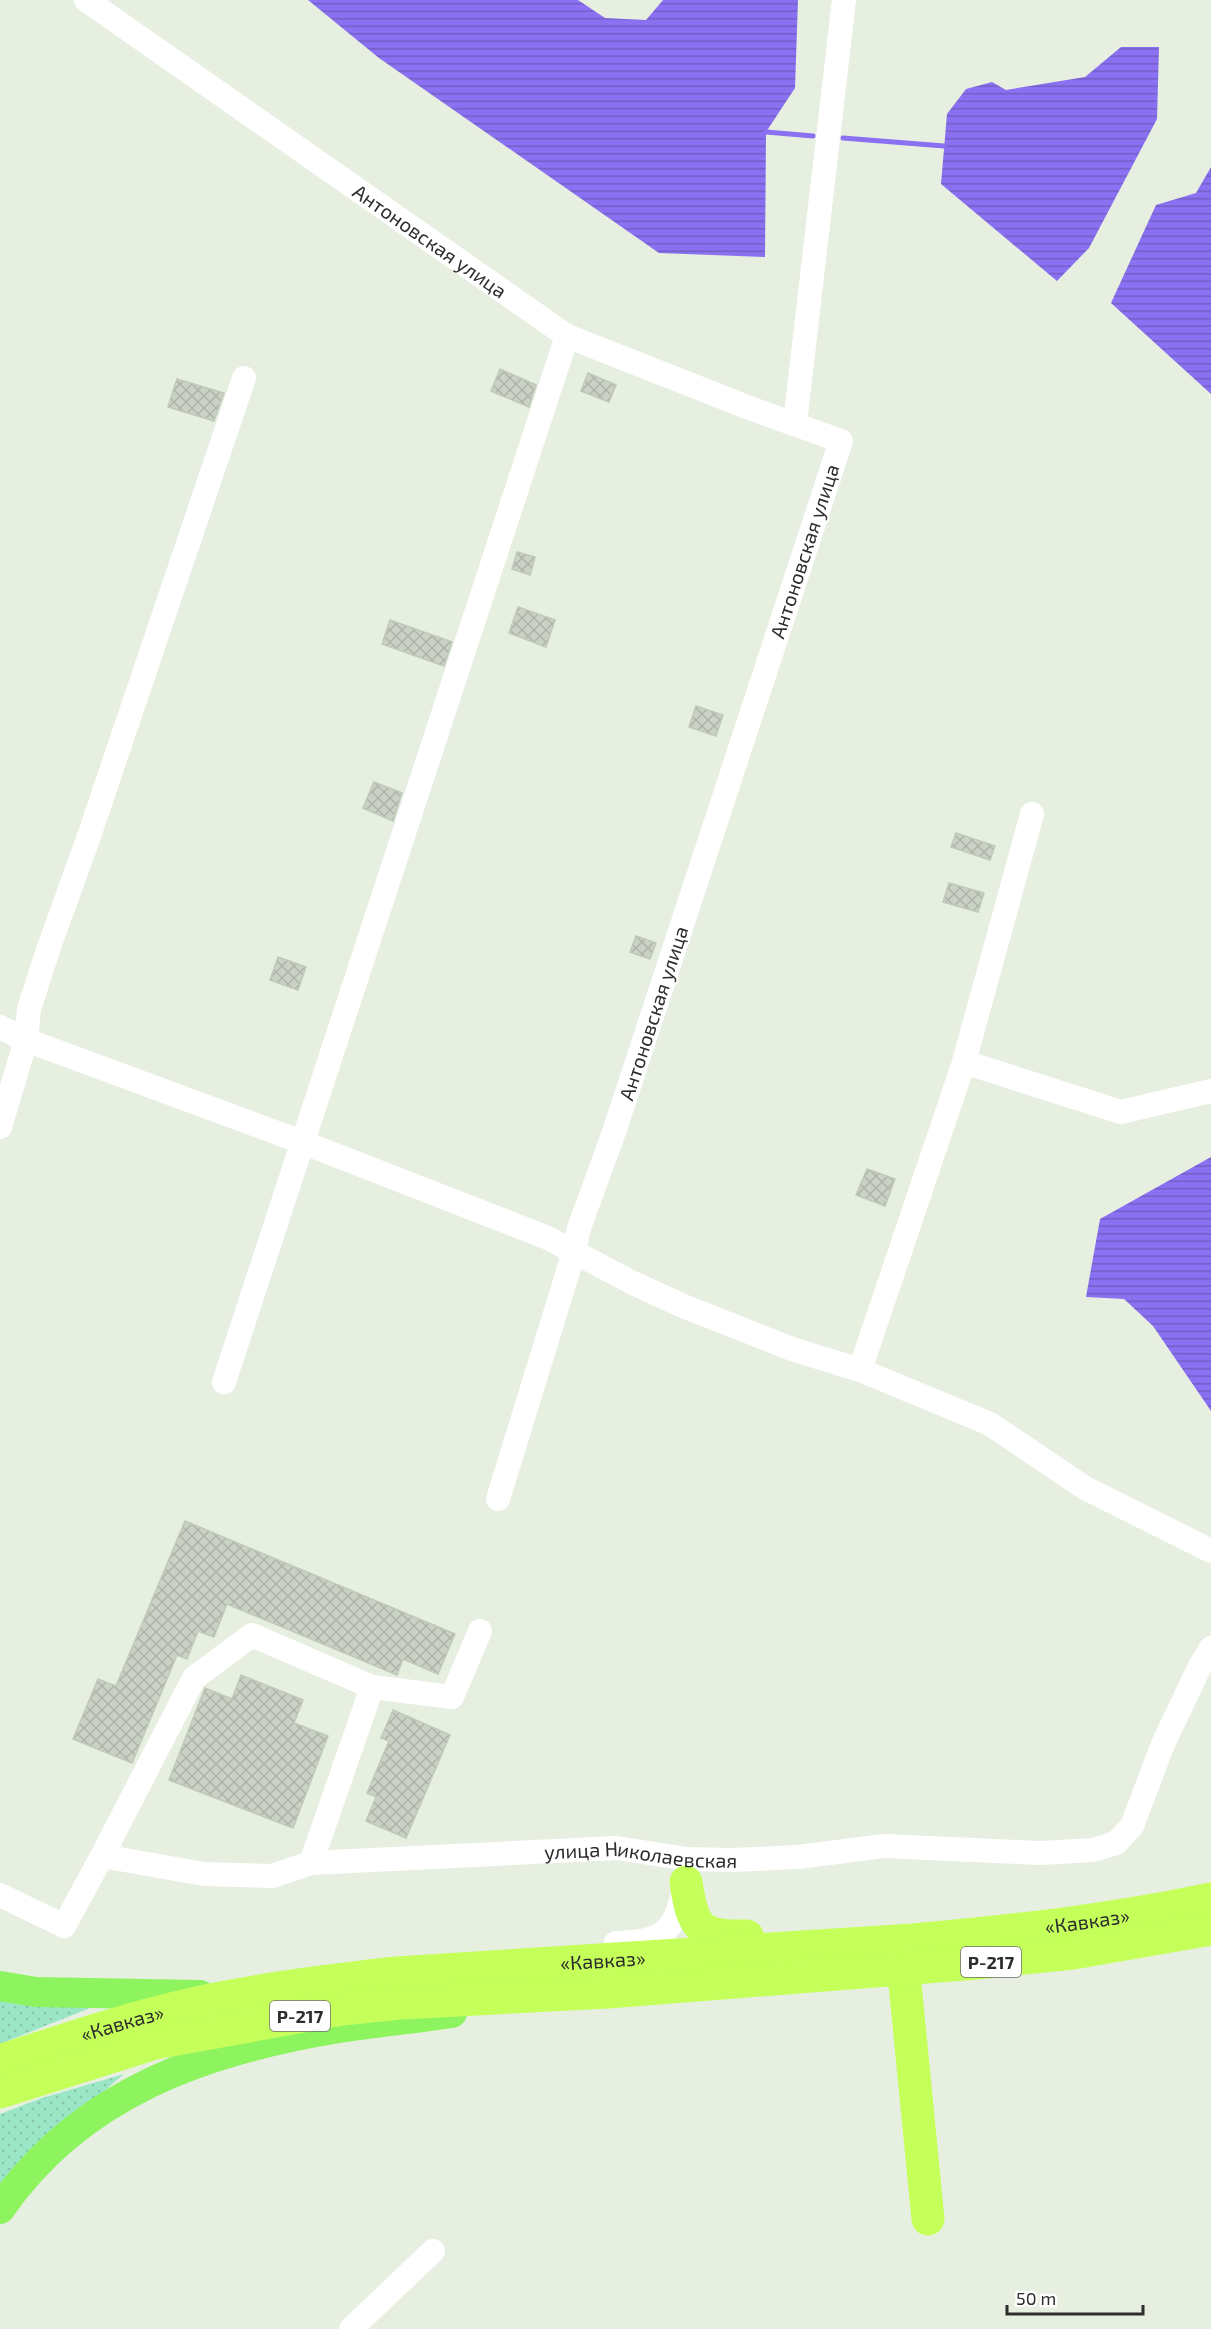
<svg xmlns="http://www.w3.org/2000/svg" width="1211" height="2329" font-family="'Exo 2',sans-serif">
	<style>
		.grass { fill: url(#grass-dots) }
		.water { fill: url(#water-rules) }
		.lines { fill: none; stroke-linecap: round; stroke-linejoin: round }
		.stream { stroke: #8a71f2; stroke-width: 5 }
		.building { fill: url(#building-cross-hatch); stroke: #c0cab9; stroke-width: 1.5 }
		.minor { stroke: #fff; stroke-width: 24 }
		.major { stroke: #8df45f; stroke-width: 30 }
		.highway { stroke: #c4ff5a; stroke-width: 33 }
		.labels { text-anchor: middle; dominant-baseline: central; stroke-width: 4.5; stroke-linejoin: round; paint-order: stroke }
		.shield { fill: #fff; stroke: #6c6c6c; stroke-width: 1.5 }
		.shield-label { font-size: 18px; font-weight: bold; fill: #2d2d2d }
		.street-label { font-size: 20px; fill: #2d2d2d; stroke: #fff }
	</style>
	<defs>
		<pattern id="grass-dots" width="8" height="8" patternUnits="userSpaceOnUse" patternTransform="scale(1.5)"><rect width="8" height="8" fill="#9be6c7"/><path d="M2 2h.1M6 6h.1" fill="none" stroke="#86c6ab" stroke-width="1.8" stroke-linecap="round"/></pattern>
		<pattern id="water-rules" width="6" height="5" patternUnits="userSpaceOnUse" patternTransform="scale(1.5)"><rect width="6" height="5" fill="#8a71f2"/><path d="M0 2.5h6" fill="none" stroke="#715dc4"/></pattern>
		<pattern id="building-cross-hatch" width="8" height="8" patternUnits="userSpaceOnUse" patternTransform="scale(1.5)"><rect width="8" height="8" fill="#cad1c5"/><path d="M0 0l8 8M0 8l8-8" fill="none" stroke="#aeb4aa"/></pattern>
	</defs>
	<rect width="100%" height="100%" fill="#e7efe0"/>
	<path class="grass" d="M0 1998 95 2006 0 2044Z
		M124 2074 47 2140 0 2192V2114L42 2098Z"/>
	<path class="water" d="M308 0H578L605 18 646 20 663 0H798L795 88 766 132 765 257 659 253 379 58Z
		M1121 47H1159L1157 119 1089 248 1057 281 941 184 947 114 966 89 992 82 1006 90 1085 77Z
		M1211 167V394L1111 303 1156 205 1196 193Z
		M1211 1157V1411L1153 1326 1124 1299 1086 1297 1100 1219Z"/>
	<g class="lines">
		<path class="stream" d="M766 132 813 136
			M843 138 944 146"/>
	</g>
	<path class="building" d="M500 369 536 385 529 407 491 391Z
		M588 373 616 385 609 402 581 391Z
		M177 379 224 393 214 421 168 407Z
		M517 552 535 557 530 575 512 569Z
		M518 607 555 620 546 647 509 633Z
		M390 620 452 642 444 666 382 644Z
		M696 706 723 715 716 736 689 727Z
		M374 782 402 793 393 821 363 808Z
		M956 833 995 846 990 860 951 847Z
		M949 883 984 893 978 912 943 902Z
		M636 936 656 943 650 959 630 952Z
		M278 957 306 967 298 990 270 980Z
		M867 1169 895 1179 885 1206 856 1195Z
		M185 1521 455 1634 438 1674 403 1659 397 1675 227 1604 214 1637 198 1631 187 1659 177 1655 132 1763 73 1739 98 1679 116 1686Z
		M241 1675 303 1700 294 1723 328 1736 293 1828 169 1780 205 1688 232 1699Z
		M393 1710 450 1735 406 1838 366 1821 376 1797 367 1793 389 1741 381 1738Z"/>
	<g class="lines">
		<g class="minor">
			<path id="s1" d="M86 0 567 336 747 407 841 441 614 1132 579 1228 574 1252 498 1499"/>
			<path d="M795 423 844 0"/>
			<path d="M0 1027 26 1040 302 1142 548 1238 631 1282 683 1306 792 1349 860 1370 990 1424 1085 1488 1211 1551"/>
			<path d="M964 1062 1121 1112 1211 1091"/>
			<path d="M0 1127 26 1040 29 1009 48 950 88 839 244 378"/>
			<path d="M860 1370 964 1062 1032 814"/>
			<path d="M224 1382 567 336"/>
			<path d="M372 1687 452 1697 480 1631"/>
			<path d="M102 1856 194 1678 252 1635 372 1687 311 1863"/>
			<path id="s2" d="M0 1895 64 1926 102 1856 204 1874 272 1876 311 1863 617 1848 687 1859 733 1860 798 1857 884 1846 1040 1853 1093 1850 1116 1843 1132 1826 1163 1744 1200 1666 1211 1648"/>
			<path d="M616 1943C665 1941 674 1933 685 1885"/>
			<path d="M351 2329 433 2251"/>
		</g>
		<path class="major" d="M0 1986 36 1992 200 1995
			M0 2209C80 2093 205 2050 339 2028 376 2022 414 2019 452 2013"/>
		<g class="highway">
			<path d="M686 1882C693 1929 699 1937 747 1936"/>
			<path d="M893 1970 901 1976 905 1984 928 2219"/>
			<path id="s3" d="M0 2061C78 2035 156 2009 237 1995 290 1985 343 1979 396 1973L913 1940C1013 1931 1113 1920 1211 1899"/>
			<path d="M0 2092 155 2043 342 2009 401 2003 608 1992 977 1963 1073 1953 1211 1929"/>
		</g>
	</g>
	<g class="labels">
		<g class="shield">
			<rect x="961" y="1947" width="60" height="30" rx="4.5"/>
			<rect x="270" y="2001" width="60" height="30" rx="4.5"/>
		</g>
		<g class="shield-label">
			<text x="991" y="1962">Р-217</text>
			<text x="300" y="2016">Р-217</text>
		</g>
		<g class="street-label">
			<text stroke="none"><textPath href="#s1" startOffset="420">Антоновская улица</textPath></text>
			<text transform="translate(804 551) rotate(-72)">Антоновская улица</text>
			<text transform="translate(653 1013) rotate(-72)">Антоновская улица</text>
			<text stroke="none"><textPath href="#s2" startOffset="694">улица Николаевская</textPath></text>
			<text stroke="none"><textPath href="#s3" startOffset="1100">«Кавказ»</textPath></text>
			<text stroke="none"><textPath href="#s3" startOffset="614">«Кавказ»</textPath></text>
			<text stroke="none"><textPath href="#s3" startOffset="128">«Кавказ»</textPath></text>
		</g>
	</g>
	<path d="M1007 2305v9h136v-9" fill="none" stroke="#2d2d2d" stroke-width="3"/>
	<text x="1016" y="2305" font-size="18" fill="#2d2d2d" stroke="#ffffff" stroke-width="4.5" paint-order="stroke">50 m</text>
</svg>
